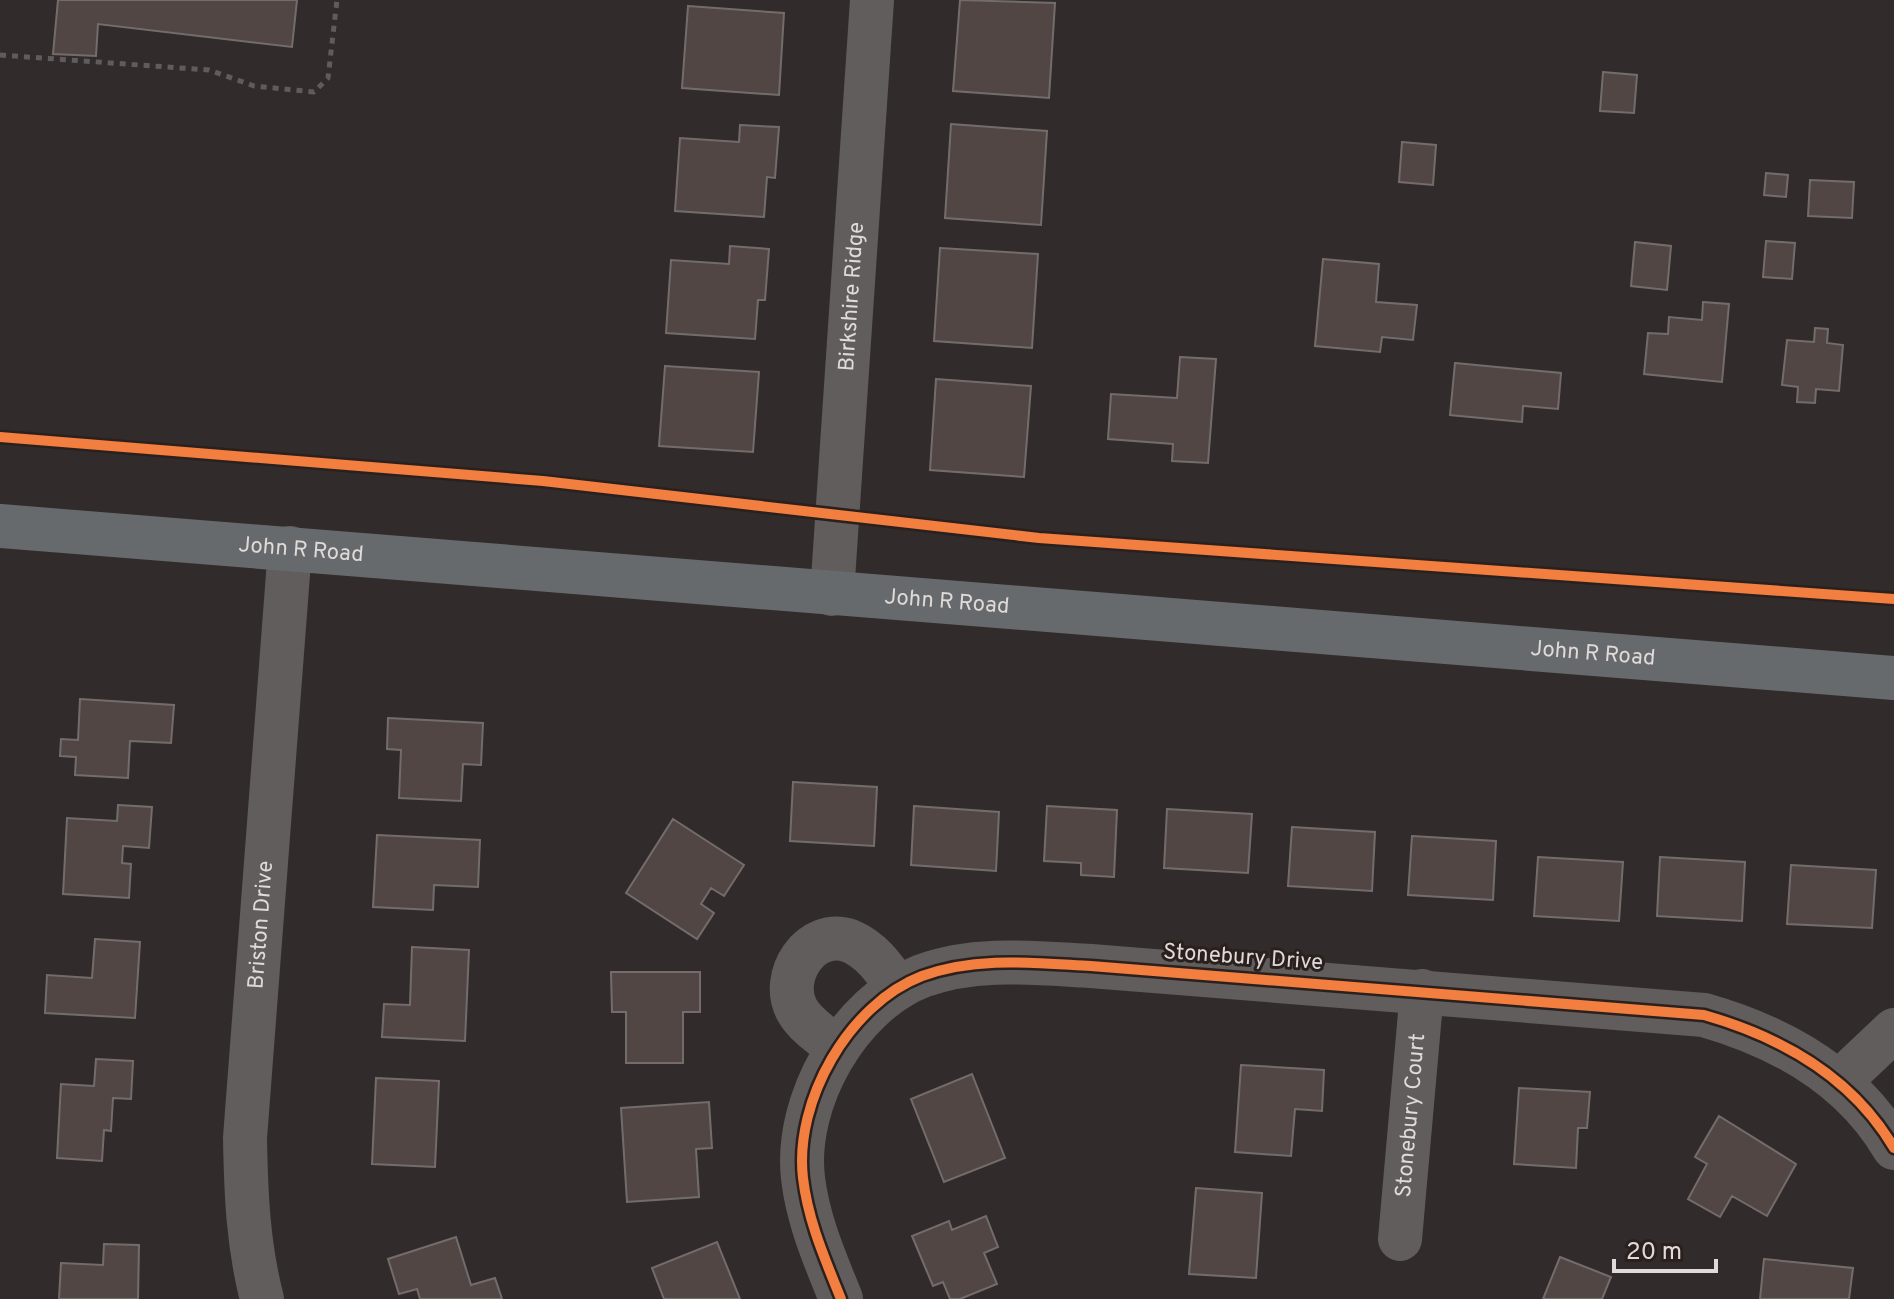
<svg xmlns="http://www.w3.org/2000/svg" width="1894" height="1299" font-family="Overpass,sans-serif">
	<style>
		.building { fill: #514643; stroke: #726d6c; stroke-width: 2 }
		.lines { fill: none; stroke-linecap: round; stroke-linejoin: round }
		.path { stroke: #605c5b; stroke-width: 5; stroke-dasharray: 6 6; stroke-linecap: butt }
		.minor { stroke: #615d5c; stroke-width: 44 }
		.major { stroke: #676a6c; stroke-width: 44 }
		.cycleway-casing { stroke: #2a211f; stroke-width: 15 }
		.cycleway { stroke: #f27e40; stroke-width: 10 }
		.labels { text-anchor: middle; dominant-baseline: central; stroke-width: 6; stroke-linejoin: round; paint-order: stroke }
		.street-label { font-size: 22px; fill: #e0dad8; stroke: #2a211f }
	</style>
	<rect width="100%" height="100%" fill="#312c2b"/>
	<path class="building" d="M58 0H297L292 47 98 24 96 56 53 54Z
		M960 0 1055 3 1049 98 953 91Z
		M688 6 784 13 779 95 682 88Z
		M1603 72 1637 75 1634 113 1600 111Z
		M951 124 1047 131 1041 225 945 218Z
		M740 125 779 127 775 178 767 177 764 217 675 211 680 138 739 142Z
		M1402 142 1436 145 1433 185 1399 182Z
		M1766 173 1788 175 1786 197 1764 195Z
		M1810 180 1854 182 1852 218 1808 216Z
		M1766 241 1795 243 1792 279 1763 277Z
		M1635 242 1671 246 1667 290 1631 286Z
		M730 246 769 249 765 300H758L755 339 666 333 671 260 729 264Z
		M940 248 1038 254 1032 348 934 341Z
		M1323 259 1379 264 1376 302 1417 305 1413 340 1382 337 1380 352 1315 346Z
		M1703 302 1729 304 1722 382 1644 374 1648 333 1668 334 1669 317 1702 320Z
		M1815 328 1828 329 1827 343 1843 345 1839 391 1816 389 1815 403 1797 402 1798 387 1782 385 1787 340 1814 342Z
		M1180 357 1216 359 1208 463 1172 461 1173 444 1108 439 1111 394 1177 398Z
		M1455 363 1561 373 1558 409 1523 406 1522 422 1450 415Z
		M665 366 759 372 753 452 659 446Z
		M936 379 1031 386 1024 477 930 470Z
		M80 699 174 705 171 743 130 741 128 778 75 775 76 757 60 756 61 739 78 740Z
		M388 718 483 723 481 765 463 764 461 801 399 798 401 750 387 749Z
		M793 782 877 787 874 846 790 841Z
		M118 805 152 807 149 848 123 846 122 863 131 864 129 898 63 894 67 818 117 821Z
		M914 806 999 812 996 871 911 865Z
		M1047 806 1117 810 1114 877 1081 875V863L1044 861Z
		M1167 809 1252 814 1248 873 1164 868Z
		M673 819 744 865 724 896 711 888 701 904 714 913 697 939 626 893Z
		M1292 827 1375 832 1372 891 1288 886Z
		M377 835 480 840 478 887 434 885 433 910 373 907Z
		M1412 836 1496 841 1493 900 1408 895Z
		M1538 857 1623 862 1619 921 1534 916Z
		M1660 857 1745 862 1742 921 1657 916Z
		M1791 865 1876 870 1872 928 1787 924Z
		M95 939 140 942 135 1018 45 1013 47 975 92 978Z
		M412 947 469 950 465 1041 382 1037 384 1004 410 1005Z
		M611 972H700V1012H683V1063H626V1012H612Z
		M96 1059 133 1061 131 1099 113 1098 111 1131 104 1130 102 1161 57 1158 61 1084 94 1086Z
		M1241 1065 1324 1070 1322 1111 1295 1109 1291 1156 1235 1152Z
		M972 1074 1005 1158 944 1182 911 1099Z
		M376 1078 439 1081 435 1167 372 1164Z
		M1519 1088 1590 1092 1587 1128H1578L1576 1168 1514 1164Z
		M709 1102 712 1148 696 1149 699 1197 627 1202 621 1108Z
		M1719 1116 1796 1164 1767 1216 1732 1196 1720 1217 1688 1199 1707 1164 1695 1157Z
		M1196 1188 1262 1193 1256 1278 1189 1274Z
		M986 1216 998 1247 984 1253 997 1284 960 1299H950L943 1282 933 1286 912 1236 949 1221 952 1230Z
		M456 1237 471 1285 495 1278 502 1299H420L417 1289 399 1294 388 1259Z
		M717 1242 740 1299H664L652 1268Z
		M104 1244 139 1245 138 1299H59L61 1263 103 1265Z
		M1560 1257 1611 1277 1602 1299H1543Z
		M1764 1259 1853 1268 1849 1299H1760Z"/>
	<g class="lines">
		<path class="path" d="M0 55 209 70 254 86 314 92 328 78 337 0"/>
		<g class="minor">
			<path id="s1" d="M832 594 872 0"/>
			<path d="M838 1048C824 1037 806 1026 797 1010 779 977 810 927 850 941 872 950 885 970 898 988"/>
			<path d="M1839 1082 1894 1030"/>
			<path id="s2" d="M1400 1239 1422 991"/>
			<path id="s3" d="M262 1299C248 1245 246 1194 245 1138L290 548"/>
			<path d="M841 1299C825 1259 808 1221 803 1178 794 1101 849 1004 922 976 976 956 1035 963 1091 966L1704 1015C1781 1037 1852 1076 1894 1148"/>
		</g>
		<path class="major" id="s4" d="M0 526 1894 678"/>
		<g class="cycleway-casing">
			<path id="cycleway" d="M0 437 543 481 1039 538 1894 599
				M841 1299C825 1259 808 1221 803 1178 794 1101 849 1004 922 976 976 956 1035 963 1091 966L1704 1015C1781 1037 1852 1076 1894 1148"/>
		</g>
		<use href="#cycleway" class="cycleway"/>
	</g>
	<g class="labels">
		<g class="street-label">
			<text stroke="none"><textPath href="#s1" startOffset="298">Birkshire Ridge</textPath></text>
			<text stroke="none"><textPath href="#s4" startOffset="302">John R Road</textPath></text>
			<text stroke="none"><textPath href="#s4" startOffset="950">John R Road</textPath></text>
			<text stroke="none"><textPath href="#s4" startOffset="1598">John R Road</textPath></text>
			<text stroke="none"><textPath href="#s3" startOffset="376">Briston Drive</textPath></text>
			<text transform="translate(1243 958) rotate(4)">Stonebury Drive</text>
			<text stroke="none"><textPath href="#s2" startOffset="124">Stonebury Court</textPath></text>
		</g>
	</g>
	<path d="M1614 1259v12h102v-12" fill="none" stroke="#e0dad8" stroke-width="4"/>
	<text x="1626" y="1259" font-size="24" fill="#e0dad8" stroke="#2a211f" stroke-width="6" paint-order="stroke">20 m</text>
</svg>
